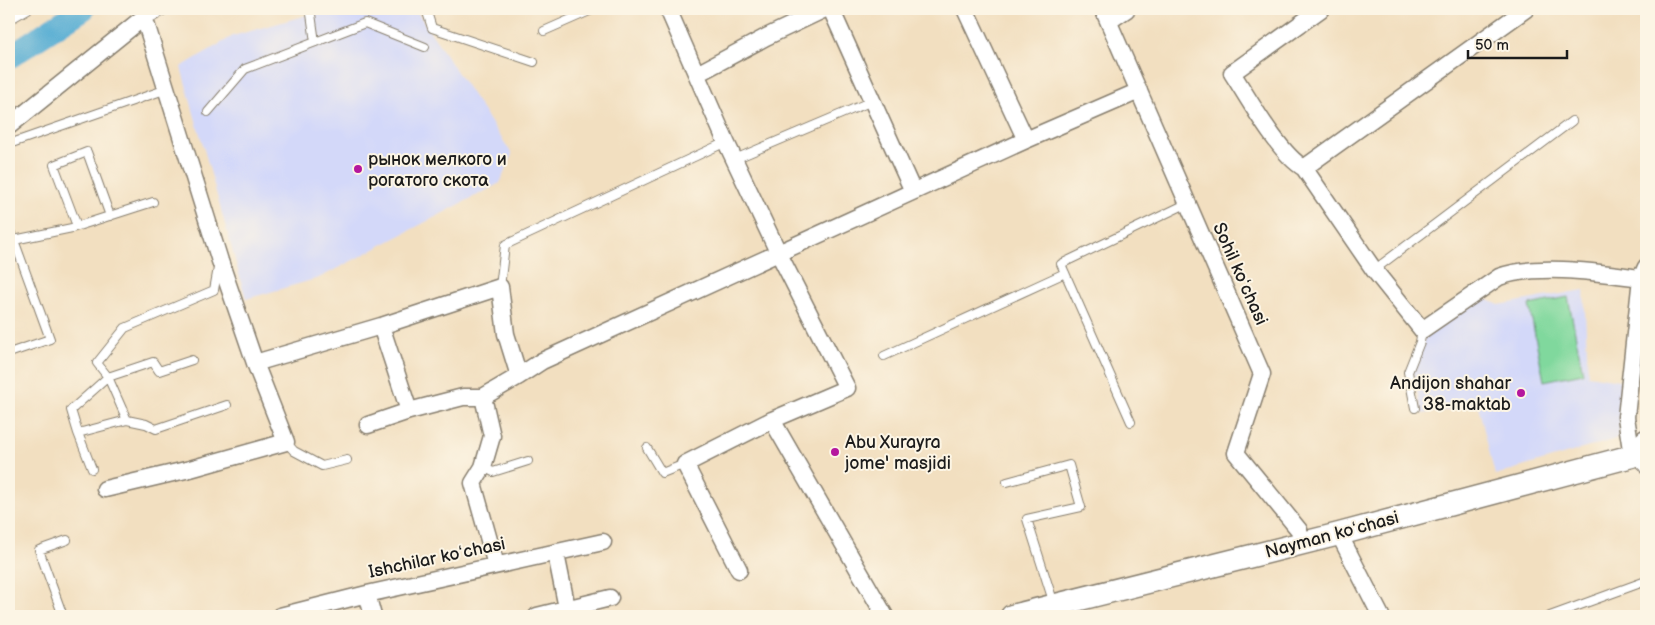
<svg xmlns="http://www.w3.org/2000/svg" width="1655" height="625" font-family="'Balsamiq Sans',sans-serif">
	<style>
		.built { fill: #d3d8f9 }
		.green { fill: #80d89d; stroke: #4e7a5c }
		.lines { fill: none; stroke-linecap: round; stroke-linejoin: round }
		.river { stroke: #57add3; stroke-width: 24 }
		.lane-casing { stroke: #877e6e; stroke-width: 10 }
		.street-casing { stroke: #877e6e; stroke-width: 19 }
		.secondary-casing { stroke: #877e6e; stroke-width: 25 }
		.lane { stroke: #fff; stroke-width: 8 }
		.street { stroke: #fff; stroke-width: 16 }
		.secondary { stroke: #fff; stroke-width: 22 }
		.poi-dot { fill: #b5179e; stroke: #fcf5e5; stroke-width: 2 }
		.labels { text-anchor: middle; dominant-baseline: central; stroke-width: 4; stroke-linejoin: round; paint-order: stroke }
		.poi-label { font-size: 18px; fill: #1c1c1c; stroke: #fcf5e5; text-anchor: start }
		.street-label { font-size: 18px; fill: #1c1c1c; stroke: #fcf5e5 }
	</style>
	<rect width="100%" height="100%" fill="#fcf5e5"/>
	<filter id="ink" filterUnits="userSpaceOnUse"><feTurbulence type="fractalNoise" baseFrequency=".02" numOctaves="2"/><feDisplacementMap in="SourceGraphic" scale="10" xChannelSelector="R" yChannelSelector="G"/><feConvolveMatrix kernelMatrix="1 2 1 2 8 2 1 2 1" color-interpolation-filters="sRGB"/></filter>
	<filter id="wash" filterUnits="userSpaceOnUse"><feTurbulence type="fractalNoise" baseFrequency=".0096" numOctaves="4" result="noise"/><feDisplacementMap in="SourceGraphic" scale="20" xChannelSelector="R" yChannelSelector="G"/><feGaussianBlur stdDeviation="1.12" result="paint"/><feColorMatrix in="noise" values="0 0 0 0 0 0 0 0 0 0 0 0 0 0 0 0 0 1.4 0 .05"/><feComposite in="paint" operator="in"/></filter>
	<g filter="url(#wash)">
		<rect width="100%" height="100%" fill="#f2dfc0"/>
		<path class="built" d="M320 9H415L512 154 500 183 319 278 246 299 181 67 233 36 311 14Z
			M1584 290 1588 375 1625 381 1619 438 1495 475 1478 405 1422 414 1412 369 1427 332 1480 296 1499 305Z"/>
		<path class="green" d="M1568 297 1583 373 1544 381 1529 305Z"/>
		<g class="lines">
			<path class="river" d="M9 57 83 9"/>
		</g>
	</g>
	<g filter="url(#ink)">
		<g class="lines">
			<g class="lane-casing">
				<path id="lane" d="M309 9 311 14 315 42
					M426 9 432 28 534 62
					M9 20 28 9
					M544 31 594 9
					M208 112 245 69 365 23 425 47
					M9 144 167 89
					M735 159 872 101
					M77 226 54 165 87 152 110 216
					M9 230 14 240 50 339 9 353
					M14 240 72 228 153 202
					M218 268 214 290 125 328 97 363 108 377 127 420 146 424 156 429 227 405
					M1374 270 1572 121
					M500 287 505 245 726 142
					M884 356 1065 273
					M1415 408 1408 372 1420 342 1422 330
					M127 420 78 433 71 410 108 377 153 362 159 371 192 360
					M1131 422 1061 264 1188 203
					M78 433 92 469
					M286 442 294 451 322 466 347 460
					M647 448 662 473 685 464
					M1633 457 1644 467 1646 471
					M483 467 493 472 528 461
					M1007 482 1069 465 1081 507 1027 519 1054 604
					M63 616 39 550 67 540
					M1550 616 1646 581"/>
			</g>
			<g class="street-casing">
				<path id="street" d="M158 9 144 17 220 261 255 363
					M668 9 726 142 779 254 847 388 772 420 685 464 739 570
					M831 9 911 187
					M965 9 1026 140
					M1103 9 1262 374 1236 453 1299 530 1302 543
					M1321 9 1232 73C1249 99 1279 154 1304 168L1374 270 1422 330 1499 277C1537 263 1601 273 1641 278
					M1109 21 1127 9
					M697 74 766 37 825 9
					M9 126 144 17
					M1304 168 1526 9
					M381 326 409 411
					M772 420 885 616
					M368 425 409 411 463 397H483
					M1632 456 1626 417 1641 278 1646 267
					M105 489 190 469 286 442 255 363 381 326 500 287 506 334 519 376 542 361 1026 140 1139 91
					M1339 534 1381 616
					M556 554 567 608
					M496 565 473 483 483 467 492 436 483 397 519 376
					M367 594 373 616
					M280 616 367 594 603 542
					M537 616 610 598"/>
			</g>
			<g class="secondary-casing">
				<path id="secondary" d="M1012 616 1339 534 1632 456 1646 441"/>
			</g>
			<use href="#lane" class="lane"/>
			<use href="#street" class="street"/>
			<use href="#secondary" class="secondary"/>
		</g>
	</g>
	<g class="poi-dot">
		<circle cx="358" cy="169" r="5"/>
		<circle cx="1521" cy="393" r="5"/>
		<circle cx="835" cy="452" r="5"/>
	</g>
	<g class="labels">
		<g class="poi-label">
			<text x="368" y="159">рынок мелкого и<tspan x="368" dy="21">рогатого скота</tspan></text>
			<text x="1511" y="383" text-anchor="end">Andijon shahar<tspan x="1511" dy="21">38-maktab</tspan></text>
			<text x="845" y="442">Abu Xurayra<tspan x="845" dy="21">jome' masjidi</tspan></text>
		</g>
		<g class="street-label">
			<text transform="translate(1240 274) rotate(66)">Sohil koʻchasi</text>
			<text transform="translate(1332 535) rotate(-15)">Nayman koʻchasi</text>
			<text transform="translate(437 558) rotate(-12)">Ishchilar koʻchasi</text>
		</g>
	</g>
	<rect width="1655" height="625" fill="none" stroke="#fcf5e5" stroke-width="30"/>
	<path d="M1468 50v8h99v-8" fill="none" stroke="#1c1c1c" stroke-width="2.5"/>
	<text x="1475" y="50" font-size="15" fill="#1c1c1c" stroke="#fcf5e5" stroke-width="4" paint-order="stroke">50 m</text>
</svg>
